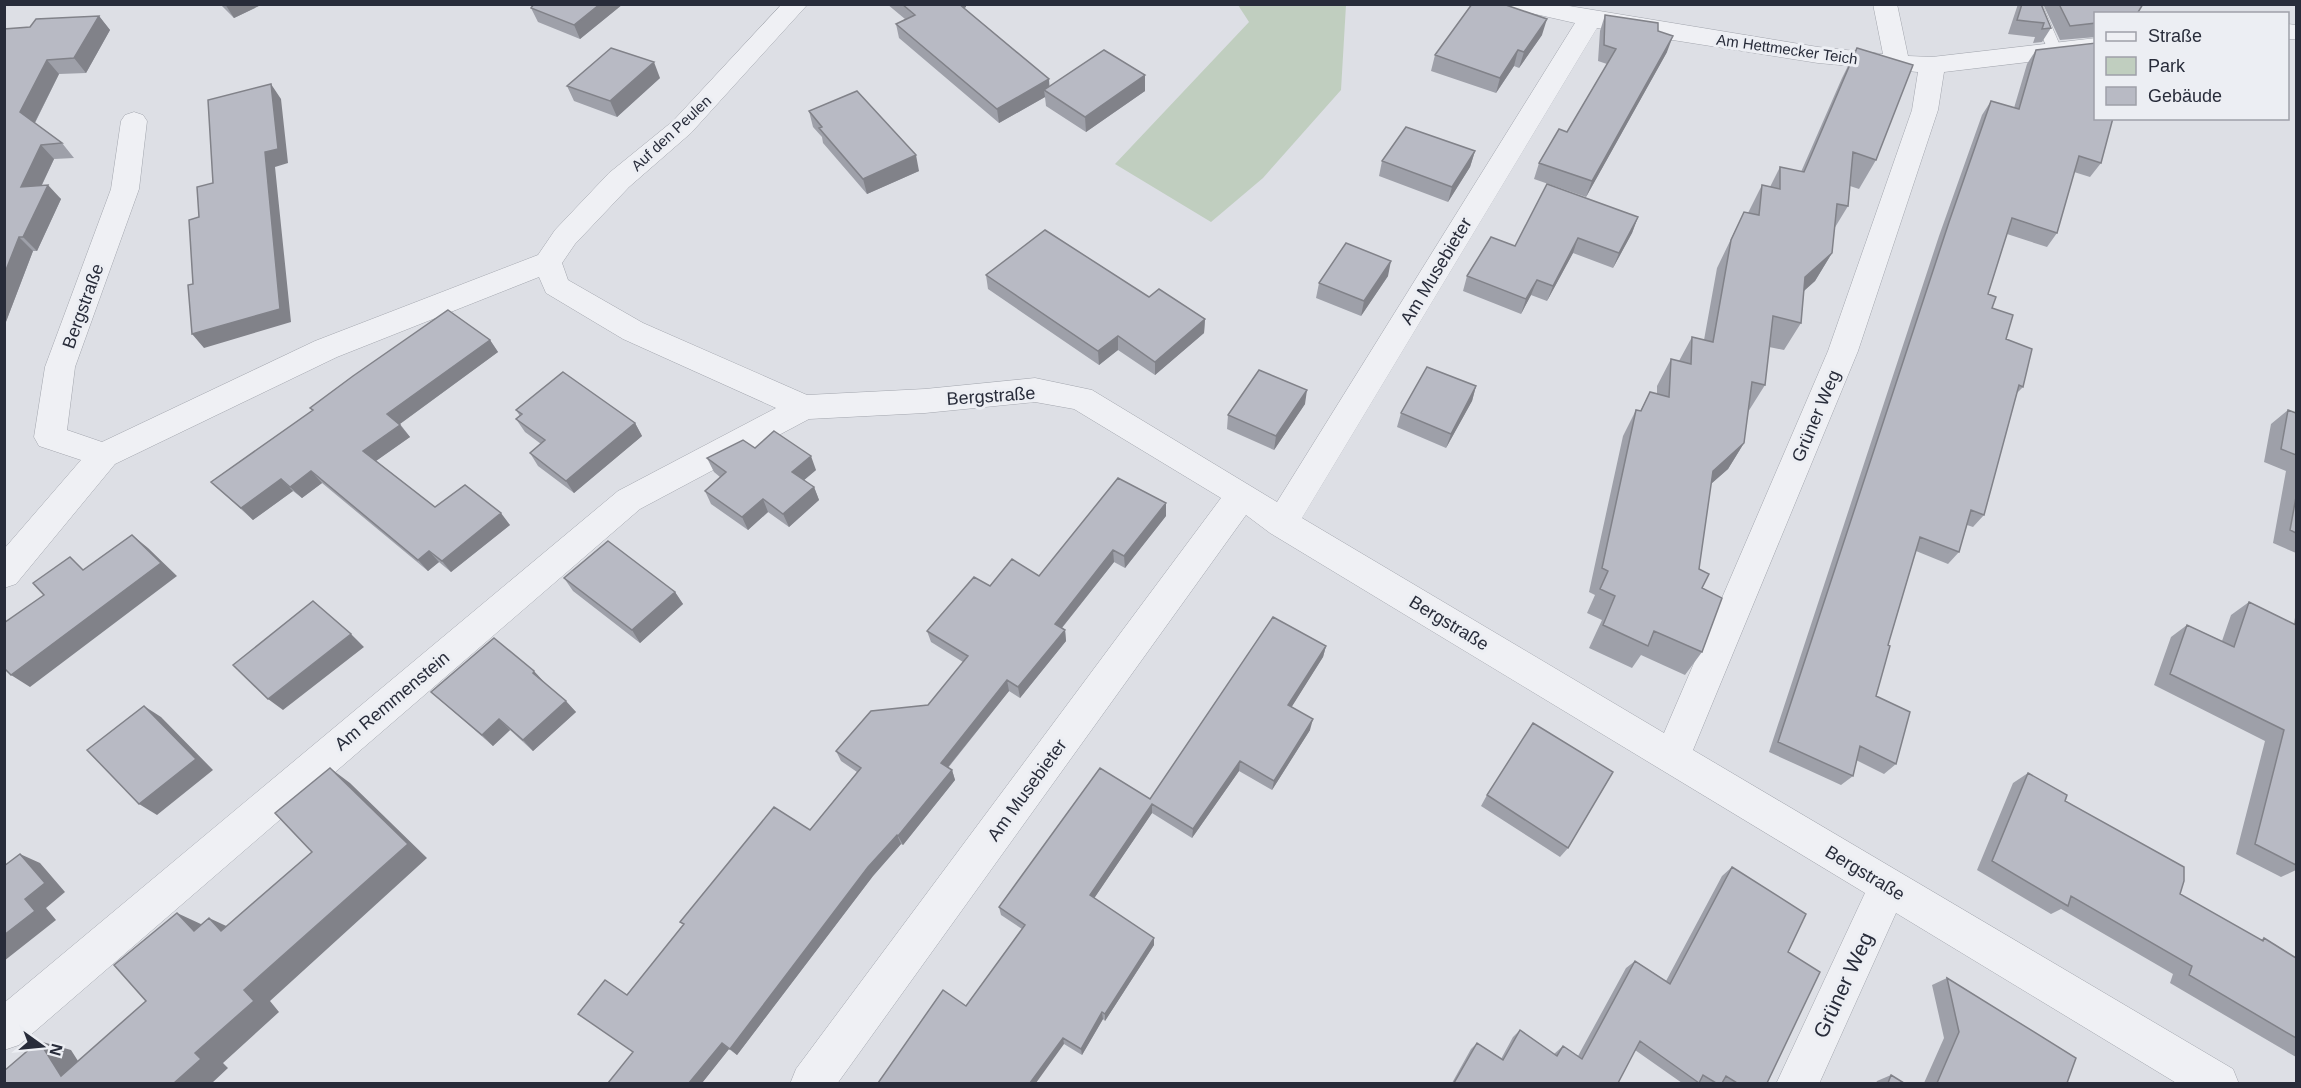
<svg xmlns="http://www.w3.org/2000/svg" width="2301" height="1088" font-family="Helvetica,sans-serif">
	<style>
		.green { fill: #c0cebf }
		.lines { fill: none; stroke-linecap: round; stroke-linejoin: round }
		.lane-casing { stroke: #a3a6ae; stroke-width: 1 }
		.street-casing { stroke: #a3a6ae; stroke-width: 1 }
		.lane { fill: #eff0f4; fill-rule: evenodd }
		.street { fill: #eff0f4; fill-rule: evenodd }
		.wall { fill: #9ea0a9 }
		.shaded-wall { fill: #818289 }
		.building { fill: #b8bac4; stroke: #818289; stroke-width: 1.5 }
		.labels { text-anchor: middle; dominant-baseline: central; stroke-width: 6; stroke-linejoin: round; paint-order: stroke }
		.far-street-label { font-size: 15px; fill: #282c3a; stroke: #eceef3 }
		.street-label { font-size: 18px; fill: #282c3a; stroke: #eceef3 }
		.near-street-label { font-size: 21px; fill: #282c3a; stroke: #eceef3 }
	</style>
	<rect width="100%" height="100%" fill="#dddfe5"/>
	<path class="green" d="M1238 5H1346L1341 90 1263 178 1211 222 1115 164 1249 22Z"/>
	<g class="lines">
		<g class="lane-casing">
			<path id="lane" d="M2028 4H2042L2062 50 2060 53 2055 55 2048 50Z"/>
		</g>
		<g class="street-casing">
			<path id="street" d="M782 4H808L691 133 629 187 575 244 562 263 568 280 643 323 807 395 925 389 1035 378 1092 390 1277 502 1575 23 1513 9 1509 4H1557L1818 47 1883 54 1873 4H1897L1908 56 1932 57 2096 38V54L1944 72 1938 110 1858 351 1693 750 2233 1069 2239 1084H2178L1896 913 1819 1084H1776L1865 893 1270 533 1246 515 837 1084H790L796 1069 1221 498 1074 409 1035 402 925 413 809 419 640 509 19 1045 4 1050V1003L618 491 776 408 623 339 546 293 539 277 337 357 115 464 16 584 4 588V549L81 460 39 446 34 437 45 367 111 189 121 121 125 115 134 112 143 115 147 121 139 189 75 367 67 430 102 442 315 341 538 255 555 230 609 173 673 121ZM1597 28 1818 63 1918 72 1912 110 1828 351 1664 733 1302 518Z
				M2288 24 2296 25V39H2288Z"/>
		</g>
		<use href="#lane" class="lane"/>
		<use href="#street" class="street"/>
	</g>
	<path class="wall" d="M220 4H263L234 18Z
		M534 4H623L580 39 538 22 531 8Z
		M887 4H966V7L964 8 1049 79V87L1145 75V91L1086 132 1046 106 1045 97 999 123 899 38 896 24 905 19Z
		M2018 4H2041L2051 28 2042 42 2033 43 2035 37 2008 34Z
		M2043 4H2143L2096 14V37L2060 40Z
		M1605 15 1658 31 1667 52 1586 197 1534 179 1539 163 1567 132 1607 64 1598 61 1600 31Z
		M99 16 110 30 86 73 59 74 35 123 62 143 74 158 54 159 42 185 61 199 37 251H33L4 327 30 27Z
		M1542 35 1519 68 1514 66 1496 93 1431 71 1435 55Z
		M1857 48 1876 160 1859 189 1850 186 1848 206 1834 229 1832 253 1815 281 1804 291 1801 323 1784 350 1769 347 1765 385 1748 412 1744 443 1728 469 1711 484 1699 569 1702 588V652L1685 675 1641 655 1632 668 1589 648 1602 620 1587 613 1595 595 1589 592 1623 436 1636 410 1640 411 1650 392 1657 394V386L1671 359 1679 361 1692 337 1704 340 1717 268 1744 212 1748 213 1762 185 1770 187 1780 167 1801 172 1842 78Z
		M2036 50 2101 163 2090 177 2074 172 2057 233 2047 247 2007 234 1988 294 1992 308 2006 339 2023 387 2017 393 1984 515 1973 527 1967 525 1959 552 1948 564 1916 551 1888 645 1876 696 1896 764 1884 774 1856 760 1853 776 1841 785 1769 752 1939 236 1982 115 1991 101 2014 108 2027 64Z
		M660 78 617 117 574 101 567 86Z
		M809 111 919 171 867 194 823 143 822 137 813 127Z
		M1475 151 1470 167 1448 202 1379 176 1382 161Z
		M1638 217 1632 233 1613 268 1573 253 1547 301 1531 295 1521 314 1463 291 1467 276 1515 246Z
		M986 275 1149 297 1205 319 1204 333 1155 375 1118 350 1099 365 988 289Z
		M1388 276 1361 316 1316 298 1319 283Z
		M490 340 498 352 400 424 410 437 376 461 435 507 510 525 451 572 439 562 428 571 322 483 302 498 293 491 253 520 211 482 312 411 310 408Z
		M1476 386 1472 401 1446 448 1397 427 1401 413Z
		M1305 404 1274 450 1227 429 1228 415Z
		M516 410 635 423 642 436 574 493 538 466 530 453 541 444 525 432 516 419 520 416Z
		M2288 410 2296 413V553L2273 543 2286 471 2264 462 2271 424Z
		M755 448 816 470 804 480 814 487 819 500 789 527 768 512 748 530 711 504 705 491 720 477 714 472 707 458Z
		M1166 516 1125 568 1114 562 1062 628 1065 630 1066 641 1020 698 1009 691 948 768 952 770 955 780 903 845 901 844 873 876 737 1055 729 1049 702 1083 633 1052 627 995 684 925 680 922 810 830 857 772 841 761 836 751 928 705 963 662 931 642 927 631 990 586 1039 576Z
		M564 578 675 592 683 604 640 643 573 591Z
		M2249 602 2294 624 2296 611V870L2281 877 2236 854 2265 741 2154 685 2171 637 2187 625 2222 641 2231 615Z
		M1326 646 1323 657 1291 707 1310 730 1272 790 1239 771 1192 838 1152 813 1094 898 1154 945 1105 1021 1103 1019 1082 1055 1064 1044 966 1006 1022 929 1001 915 999 907 1150 799Z
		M545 683 576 712 533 751 510 730 493 746 431 692Z
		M2028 773 2065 801 2180 894 2260 940 2264 938 2296 958V1057L2170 983 2173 974 2061 909 2051 914 1977 870 2013 783Z
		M1487 795 1568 848 1560 857 1481 806Z
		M1732 867 1788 952 1767 1083H1682L1635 1050 1618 1083H1452L1471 1049 1477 1043 1501 1059 1513 1037 1520 1030 1554 1054 1563 1046 1578 1056 1626 968 1635 961 1666 981 1722 876Z
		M1947 978 2067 1083H1924L1944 1038 1932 985Z
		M1891 1075 1904 1083H1876L1877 1081Z"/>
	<path class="shaded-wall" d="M225 4H263L234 18Z
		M600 4H623L580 39 574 25Z
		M953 4H966V7L954 13Z
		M99 16 110 30 86 73 74 58Z
		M1547 19 1542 35 1519 68 1524 52Z
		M1673 36 1667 52 1586 197 1592 181Z
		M1518 50 1514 66 1496 93 1500 78Z
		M47 60 59 74 33 126 20 112Z
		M654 62 660 78 617 117 610 101Z
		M1145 75V91L1086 132 1085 117Z
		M1049 79 1050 94 1044 90 1045 97 999 123 997 109Z
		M271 84 281 99 288 163 275 167 291 322 204 348 192 334 265 152Z
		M41 145 54 159 34 201 21 187Z
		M1475 151 1470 167 1448 202 1452 187Z
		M916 155 919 171 867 194 863 179Z
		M48 185 61 199 37 251 23 237Z
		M1638 217 1632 233 1613 268 1619 253Z
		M19 237 33 251 4 327V275Z
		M1578 238 1573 253 1547 301 1553 286Z
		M1832 253 1815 281 1789 304 1805 277Z
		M1391 261 1388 276 1361 316 1364 301Z
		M1537 280 1531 295 1521 314 1526 299Z
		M1205 319 1204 333 1155 375V362Z
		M1118 336V350L1099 365 1098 351Z
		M490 340 498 352 397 426 387 414Z
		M1476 386 1472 401 1446 448 1451 434Z
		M1307 390 1305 404 1274 450 1276 436Z
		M635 423 642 436 574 493 566 481Z
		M400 425 410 437 373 463 363 451Z
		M1744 443 1728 469 1697 496 1713 471Z
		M811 456 816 470 797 486 792 472Z
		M311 471 322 483 302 498 290 487Z
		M281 479 293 491 253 520 241 508Z
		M814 487 819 500 789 527 783 514Z
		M763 499 768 512 748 530 742 517Z
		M1166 503V516L1125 568 1124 556Z
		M501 513 510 525 451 572 442 561Z
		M132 535 148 548 177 576 30 687 11 675Z
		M1113 550 1114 562 1056 635 1055 624Z
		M429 551 439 562 428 571 418 560Z
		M675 592 683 604 640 643 632 630Z
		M1065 630 1066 641 1020 698 1018 687Z
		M351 634 364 647 283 710 268 699Z
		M1326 646 1323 657 1286 716 1288 705Z
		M534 671 545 683 533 673Z
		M1007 680 1009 691 944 772 941 763Z
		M566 701 576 712 533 751 523 740Z
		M144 706 161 717 213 770 157 815 139 804Z
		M499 719 510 730 493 746 482 735Z
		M1313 719 1310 730 1272 790 1274 781Z
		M1240 761 1239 771 1192 838 1193 829Z
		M330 768 350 783 427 858 270 1001 279 1012 223 1063 228 1068 212 1083H174L195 1053 244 990 408 844Z
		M952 770 955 780 903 845 898 836Z
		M1152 804V813L1091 903 1090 895Z
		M897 835 901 844 873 876 737 1055 730 1049 868 867Z
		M20 854 40 863 65 892 46 908 56 920 4 961V935L25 899Z
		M177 913 203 925 194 931Z
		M209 918 235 930 221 931Z
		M1154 938V945L1105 1021V1014Z
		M1102 1012 1103 1019 1082 1055 1081 1049Z
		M1063 1038 1064 1044 1036 1083H1030Z
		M39 1041 71 1050 92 1083 61 1076Z
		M722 1043 729 1049 702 1083H689Z"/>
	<path class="building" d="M534 4H600L574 25 531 8Z
		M902 4H959L1049 79 997 109 896 24 915 15Z
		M1472 4H1503L1547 19 1524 52 1518 50 1500 78 1435 55Z
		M2022 4H2041L2051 28 2042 29 2044 23 2017 20Z
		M2059 4H2143L2137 14H2096V23L2070 26Z
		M1605 15 1658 23V31L1673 36 1592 181 1539 163 1559 129 1567 132 1616 49 1604 45Z
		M99 16 74 58 47 60 20 112 62 143 41 145 21 187 48 185 23 237H19L4 275V29L30 27 36 19Z
		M2096 43V118H2113L2101 163 2079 156 2057 233 2012 218 1988 294 1996 297 1992 308 2013 315 2006 339 2032 349 2023 387 2019 385 1984 515 1971 510 1959 552 1920 537 1888 645 1890 646 1876 696 1910 712 1896 764 1860 746 1853 776 1778 742 1949 222 1991 101 2019 109 2036 50Z
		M611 48 654 62 610 101 567 86Z
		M1857 48 1913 65 1876 160 1853 152 1848 206 1837 204 1832 253 1805 277 1801 323 1773 316 1765 385 1752 382 1744 443 1713 471 1699 569 1709 574 1702 588 1722 598 1702 652 1654 631 1648 646 1603 625 1615 596 1600 589 1608 571 1602 568 1636 410 1641 411 1650 392 1669 397 1671 359 1691 364 1692 337 1713 342 1731 240 1744 212 1759 215 1762 185 1780 189V167L1804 172Z
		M1104 50 1145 75 1085 117 1044 90Z
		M271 84 278 149 265 152 280 309 192 334 188 285 193 284 189 220 199 217 197 187 213 183 208 100Z
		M857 91 916 155 863 179 819 128 822 127 809 111Z
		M1406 127 1475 151 1452 187 1382 161Z
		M1547 184 1638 217 1619 253 1578 238 1553 286 1537 280 1526 299 1467 276 1491 237 1515 246Z
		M1045 230 1149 297 1159 289 1205 319 1155 362 1118 336 1098 351 986 275Z
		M1346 243 1391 261 1364 301 1319 283Z
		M448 310 490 340 387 414 400 425 363 451 435 507 465 485 501 513 442 561 429 551 418 560 311 471 290 487 281 479 241 508 211 482 313 410 310 408 353 376Z
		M1427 367 1476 386 1451 434 1401 413Z
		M1259 370 1307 390 1276 436 1228 415Z
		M563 372 635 423 566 481 530 453 545 440 516 419 522 414 516 410Z
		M2288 410 2296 413V455L2281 449Z
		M774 431 811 456 792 472 814 487 783 514 763 499 742 517 705 491 726 472 707 458 743 440 755 448Z
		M1118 478 1166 503 1124 556 1113 550 1055 624 1065 630 1018 687 1007 680 941 763 952 770 898 836 897 835 868 867 730 1049 722 1043 689 1083H608L633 1052 578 1014 605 980 627 995 684 924 680 922 774 807 810 830 861 768 836 751 871 711 928 705 968 656 927 631 974 577 990 586 1012 559 1039 576Z
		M2296 497V533L2290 530Z
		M132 535 161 563 11 675 4 668V623L44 595 33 583 70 557 83 570Z
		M608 541 675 592 632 630 564 578Z
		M313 601 351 634 268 699 233 665Z
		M2249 602 2296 625V865L2255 844 2284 730 2170 674 2187 625 2234 647Z
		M1273 617 1326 646 1288 705 1313 719 1274 781 1240 761 1193 829 1152 804 1090 895 1154 938 1105 1014 1102 1012 1081 1049 1063 1038 1030 1083H878L943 990 966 1006 1025 925 999 907 1100 768 1150 799Z
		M494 638 534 671 533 673 566 701 523 740 499 719 482 735 431 692Z
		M144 706 196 759 139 804 87 750Z
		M1533 723 1613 772 1568 848 1487 795Z
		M330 768 408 844 244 990 254 1001 195 1053 201 1059 174 1083H4V1071L39 1041 61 1076 146 1001 114 965 177 913 194 931 209 918 221 931 312 852 275 813Z
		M2028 773 2067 795 2065 801 2184 867V881L2180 894 2263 941 2264 938 2296 958V1038L2189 975 2192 966 2071 896 2068 906 1992 861Z
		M20 854 45 883 25 899 35 911 4 935V866Z
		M1732 867 1806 914 1788 952 1820 972 1767 1083H1737L1726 1076 1722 1083H1716L1703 1075 1699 1083 1640 1041 1618 1083H1454L1477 1043 1503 1060 1520 1030 1557 1056 1563 1046 1582 1059 1635 961 1670 984Z
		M1947 978 2076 1058 2067 1083H1937L1959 1032Z
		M1891 1075 1904 1083H1888Z"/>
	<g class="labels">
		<g class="far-street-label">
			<text transform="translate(1787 49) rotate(8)">Am Hettmecker Teich</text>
			<text transform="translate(671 133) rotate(-43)">Auf den Peulen</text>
		</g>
		<g class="street-label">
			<text transform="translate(1436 271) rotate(-59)">Am Musebieter</text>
			<text transform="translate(83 306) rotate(-70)">Bergstraße</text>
			<text transform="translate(991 396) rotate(-4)">Bergstraße</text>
			<text transform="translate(1816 416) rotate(-67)">Grüner Weg</text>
			<text transform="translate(1449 623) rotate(31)">Bergstraße</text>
			<text transform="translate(392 701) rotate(-40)">Am Remmenstein</text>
			<text transform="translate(1027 790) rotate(-54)">Am Musebieter</text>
			<text transform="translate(1865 873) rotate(31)">Bergstraße</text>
		</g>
		<g class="near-street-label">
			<text transform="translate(1843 985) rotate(-65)">Grüner Weg</text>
		</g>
	</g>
	<rect width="2301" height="1088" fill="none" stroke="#282c3a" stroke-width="12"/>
	<rect x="2094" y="12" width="195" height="108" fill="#eceef3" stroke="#9ea0a9" stroke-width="1.5"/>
	<rect x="2106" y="32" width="30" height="9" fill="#eff0f4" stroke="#9ea0a9" stroke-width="1.5"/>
	<text x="2148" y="42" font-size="18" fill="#282c3a">Straße</text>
	<rect x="2106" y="57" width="30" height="18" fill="#c0cebf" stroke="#9ea0a9" stroke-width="1.5"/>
	<text x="2148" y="72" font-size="18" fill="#282c3a">Park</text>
	<rect x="2106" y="87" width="30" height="18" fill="#b8bac4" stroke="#9ea0a9" stroke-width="1.5"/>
	<text x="2148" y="102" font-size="18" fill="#282c3a">Gebäude</text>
	<g transform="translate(42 1046) rotate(105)" stroke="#eceef3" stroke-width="4.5" paint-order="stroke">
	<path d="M0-4.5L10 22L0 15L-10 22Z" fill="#282c3a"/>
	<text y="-9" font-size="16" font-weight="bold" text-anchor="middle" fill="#282c3a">N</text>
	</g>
</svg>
